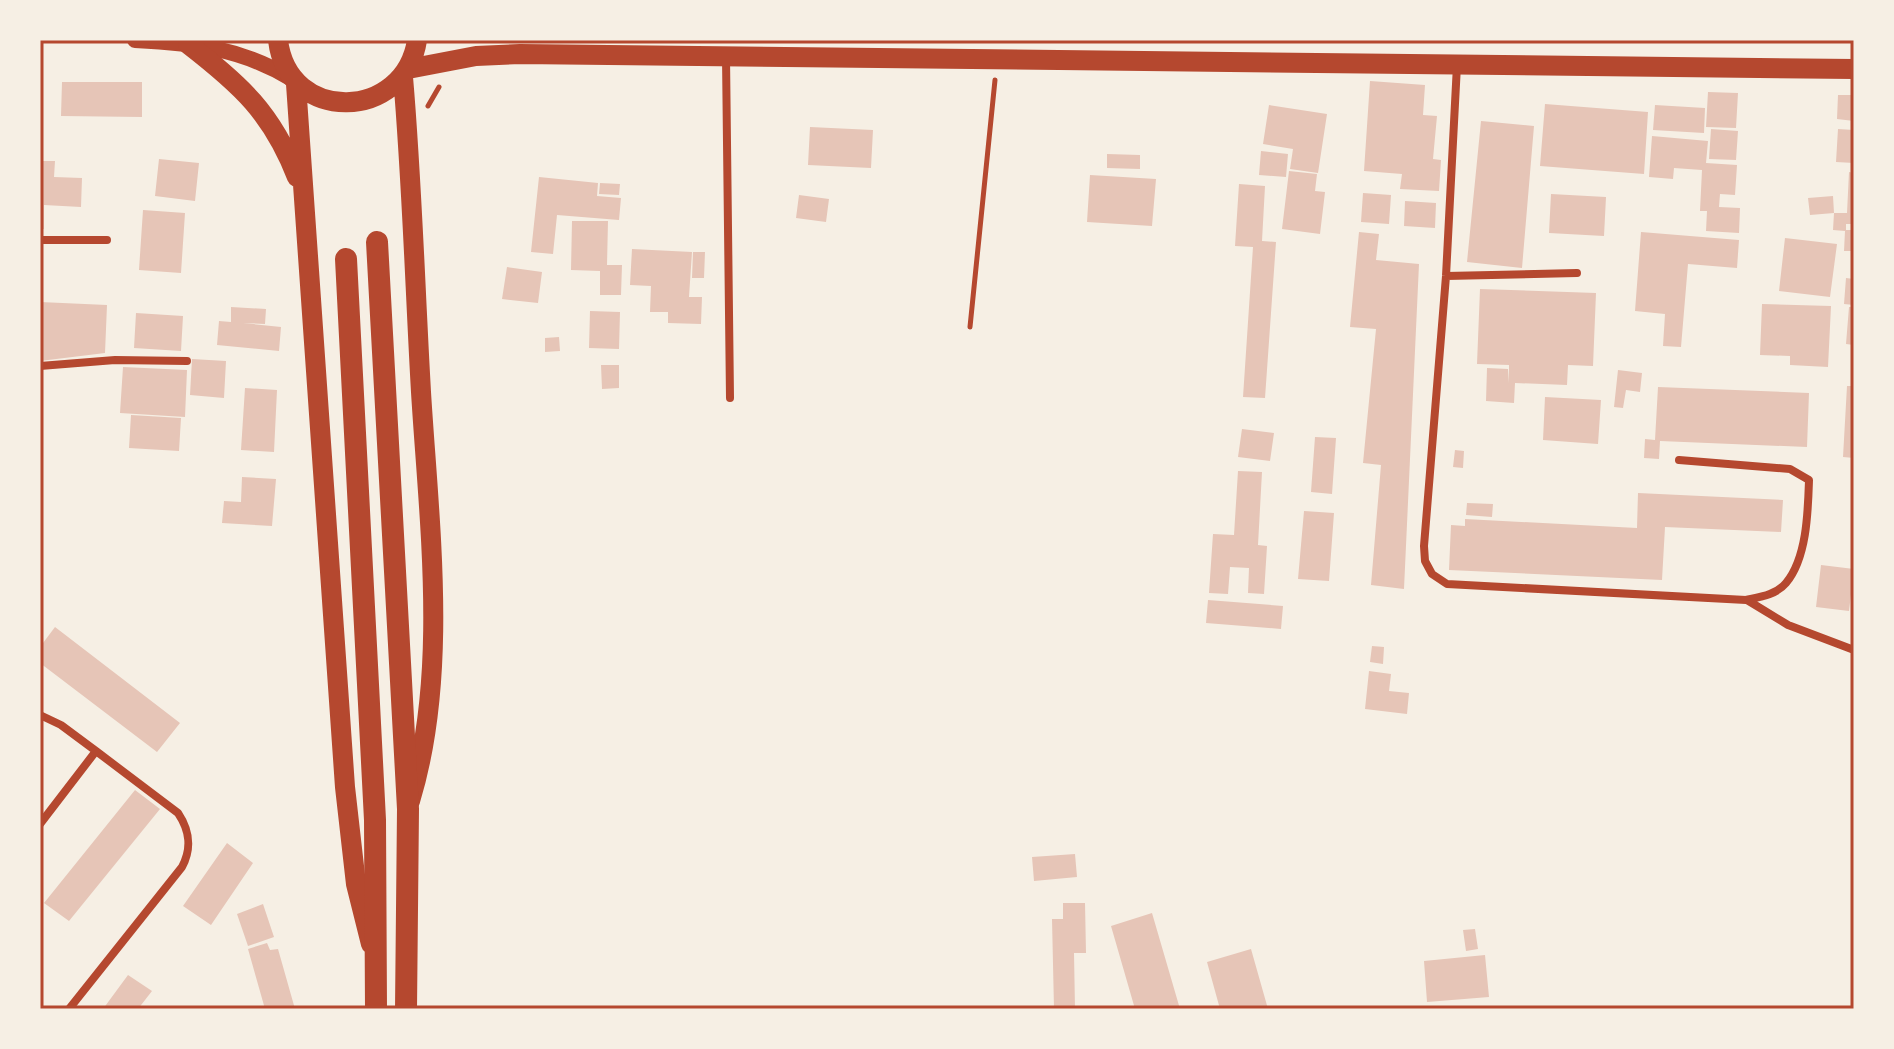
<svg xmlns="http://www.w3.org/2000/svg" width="1894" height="1049" font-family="Roboto,sans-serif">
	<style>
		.building { fill: #e6c5b7 }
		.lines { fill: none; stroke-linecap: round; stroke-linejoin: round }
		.path { stroke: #b5482f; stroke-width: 5 }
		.minor { stroke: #b5482f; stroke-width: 8 }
		.secondary { stroke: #b5482f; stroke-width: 16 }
		.primary { stroke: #b5482f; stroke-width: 20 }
		.trunk { stroke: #b5482f; stroke-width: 22 }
		.neatline { fill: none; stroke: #b5482f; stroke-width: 3 }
	</style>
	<rect width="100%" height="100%" fill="#f6efe4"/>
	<path class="building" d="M1370 81 1425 85 1423 115 1437 116 1433 159 1441 160 1439 191 1400 189 1402 174 1364 171Z
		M62 82H142V117L61 116Z
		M1708 92 1738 93 1736 128 1706 127Z
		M1838 95H1854V121L1837 119Z
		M1545 104 1648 112 1644 174 1540 166Z
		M1269 105 1327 114 1318 173 1290 169 1293 149 1263 144Z
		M1655 105 1705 108 1704 133 1653 130Z
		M1481 121 1534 126 1522 268 1467 262Z
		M810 127 873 130 871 168 808 165Z
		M1711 129 1738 131 1736 160 1709 159Z
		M1838 129 1854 130V163L1836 162Z
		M1652 136 1708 141 1706 163 1737 165 1735 195 1720 194 1719 207 1740 208 1739 233 1706 231 1707 211H1700L1702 170 1674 168 1673 179 1649 177Z
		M1261 151 1288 154 1286 177 1259 175Z
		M1107 154 1140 155V169L1107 168Z
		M159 159 199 163 195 201 155 196Z
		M40 161H55L54 177 82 178 81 207 44 205V229H40Z
		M1289 171 1317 174 1315 191 1325 192 1320 234 1282 229Z
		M1849 172 1854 173V224H1846V230H1854V251H1844L1845 231 1833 230 1834 213 1810 215 1808 198 1833 196 1834 213H1847Z
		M1090 175 1156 179 1152 226 1087 222Z
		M539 177 598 183 597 196 621 198 619 220 557 215 553 254 531 252Z
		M600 183 620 184 619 195 599 194Z
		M1239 184 1265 186 1262 241 1276 242 1265 398 1243 397 1253 247 1235 246Z
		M1363 193 1391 195 1389 224 1361 222Z
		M1551 194 1606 197 1604 236 1549 233Z
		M799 195 829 199 826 222 796 218Z
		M1405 201 1436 203 1435 228 1404 226Z
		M143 210 185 213 181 273 139 270Z
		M572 221H608L607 265H622L621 295H600V271L571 270Z
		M1359 232 1379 234 1376 260 1419 264 1404 589 1371 585 1381 465 1363 463 1376 329 1350 327Z
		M1641 232 1739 240 1737 268 1688 264 1681 347 1663 346 1665 314 1635 311Z
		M1785 238 1837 244 1830 297 1779 291Z
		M632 249 692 252 689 297H702L701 324 668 323V312H650L651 286 630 285Z
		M693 252H705L704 278H692Z
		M507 267 542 272 538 303 502 299Z
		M1846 278 1854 279V305L1844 304Z
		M1480 289 1596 293 1593 366 1568 365 1567 385 1515 383 1514 403 1486 401 1487 368 1508 369 1509 383V365L1477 364Z
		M40 302 107 305 105 353 40 361Z
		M1762 304 1831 306 1828 367 1790 365V356L1760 355Z
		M231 307 266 309 265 324 243 323 281 327 279 351 217 345 219 321 231 322Z
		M1849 307H1854V345L1846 344Z
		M590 311 620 312 619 349 589 348Z
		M136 313 183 316 181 351 134 348Z
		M559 337 560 351 545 352V338Z
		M192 359 226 361 224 398 190 395Z
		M601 365H619V388L602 389Z
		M123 367 187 370 185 417 120 413Z
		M1618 370 1642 373 1640 392 1626 390 1623 408 1614 407Z
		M1847 386H1854V458L1843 457Z
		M1658 387 1809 393 1807 447 1660 441 1659 459 1644 458 1645 439 1655 440Z
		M245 388 277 390 274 452 241 450Z
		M1545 397 1601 400 1598 444 1543 440Z
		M131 415 181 418 179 451 129 448Z
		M1242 429 1274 433 1270 461 1238 457Z
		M1315 437 1336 438 1332 494 1311 492Z
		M1455 450 1464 451 1463 468 1453 467Z
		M1238 471 1262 472 1258 545 1267 546 1264 594 1248 593 1249 568 1230 567 1228 594 1209 593 1213 534 1234 535Z
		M242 477 276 479 272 526 222 523 224 501 241 502Z
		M1638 493 1783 500 1781 532 1665 527 1662 580 1449 570 1451 525 1465 526V519L1637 528Z
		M1467 503 1493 504 1492 517 1466 515Z
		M1304 511 1334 513 1329 581 1298 579Z
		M1821 565 1854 569 1849 611 1816 607Z
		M1208 600 1283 606 1281 629 1206 623Z
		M55 627 180 723 157 752 40 663V647Z
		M1372 646 1384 647 1383 664 1370 662Z
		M1369 671 1391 674 1389 691 1409 693 1407 714 1365 709Z
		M135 790 160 809 69 921 44 903Z
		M227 843 253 863 211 925 183 906Z
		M1075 854 1077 877 1034 881 1032 857Z
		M1063 903H1085L1086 953H1074L1075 1009H1054L1052 919H1063Z
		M263 904 274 937 248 946 237 914Z
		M1152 913 1180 1009H1135L1111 926Z
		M1475 929 1478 949 1466 951 1463 930Z
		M267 943 270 950 278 949 295 1009H265L248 949Z
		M1251 949 1268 1009H1220L1207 962Z
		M1485 955 1489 997 1427 1002 1424 961Z
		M128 975 152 991 138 1009H103Z"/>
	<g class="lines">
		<path class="path" d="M428 106 439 87
			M970 327 995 80"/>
		<path class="minor" d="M726 57 730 398
			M1457 65 1446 276 1424 546 1425 561 1432 574 1447 584 1746 600C1760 597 1776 595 1786 583 1807 558 1808 511 1809 480L1790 469 1679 460
			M40 240H107
			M1446 276 1577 273
			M40 366 115 360 187 361
			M1747 600 1788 625 1854 650
			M40 715 61 725 96 751
			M40 824 96 751 178 813C190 831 192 848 182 867L69 1009"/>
		<path class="secondary" d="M135 40C194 43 241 48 292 79"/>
		<path class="primary" d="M278 40C288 125 405 121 417 40
			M188 44C241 85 272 113 297 177
			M408 69 476 56 520 54 1854 69
			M403 77C412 181 415 287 421 392 429 523 449 674 410 801
			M296 84 345 787 356 884 371 944"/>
		<path class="trunk" d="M377 242 408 809 406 1009
			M346 259 375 820 376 1009"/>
	</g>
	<rect width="1894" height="1049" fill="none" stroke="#f6efe4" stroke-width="84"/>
	<rect x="42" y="42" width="1810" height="965" class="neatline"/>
</svg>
